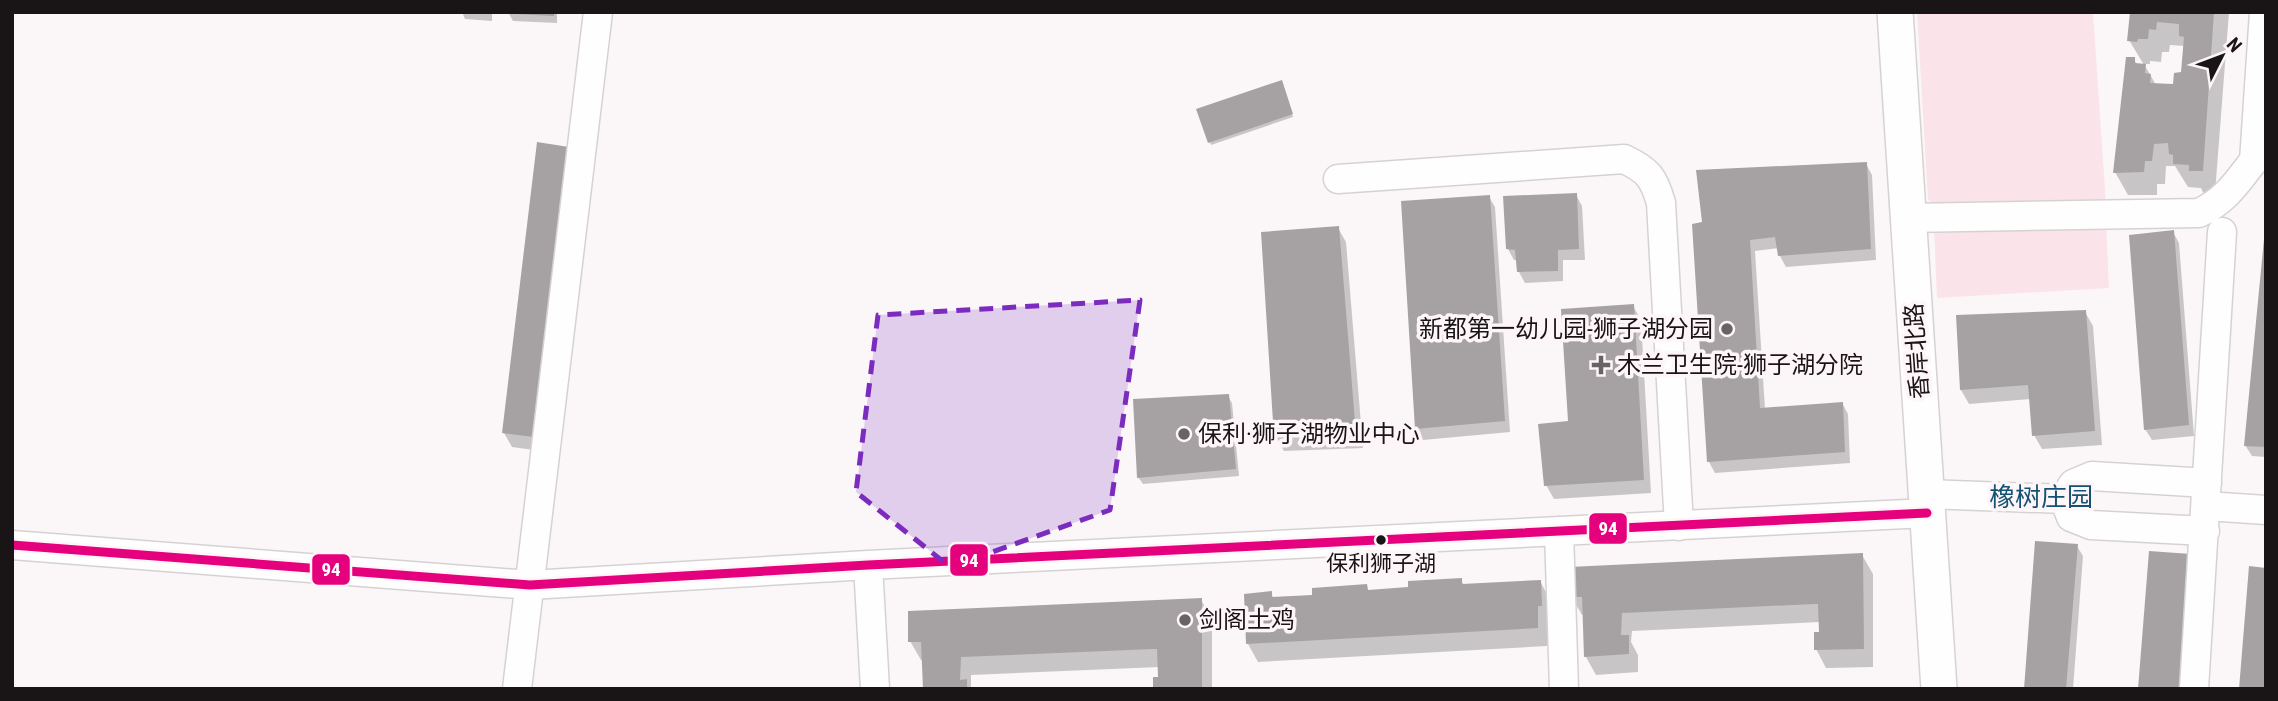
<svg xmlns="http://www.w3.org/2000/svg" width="2278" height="701" font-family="'Roboto Condensed','Noto Sans SC',sans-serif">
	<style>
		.green { fill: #fbe3ea }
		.shadow { fill: #0003; fill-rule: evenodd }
		.building { fill: #a6a2a3 }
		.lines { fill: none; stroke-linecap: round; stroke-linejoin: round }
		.minor-casing { stroke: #d6d2d3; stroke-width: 31 }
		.tertiary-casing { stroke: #d6d2d3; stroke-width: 38 }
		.minor { stroke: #fefefe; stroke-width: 28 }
		.tertiary { stroke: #fefefe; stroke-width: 35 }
		.bus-1-casing { stroke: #fdf5f7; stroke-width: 14 }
		.bus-1 { stroke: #e5007d; stroke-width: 9 }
		.marked { fill: #7b2cbf; fill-opacity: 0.2; stroke: #7b2cbf; stroke-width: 5; stroke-dasharray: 14 9; stroke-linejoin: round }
		.poi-dot { fill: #686465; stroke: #fdf5f7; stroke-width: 2.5 }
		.bus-dot { fill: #191516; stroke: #fdf5f7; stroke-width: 2.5 }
		.labels { text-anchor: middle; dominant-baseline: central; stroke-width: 7; stroke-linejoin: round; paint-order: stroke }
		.bus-label { font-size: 22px; fill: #191516; stroke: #fdf5f7 }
		.poi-label { font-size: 24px; fill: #191516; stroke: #fdf5f7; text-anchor: start }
		.street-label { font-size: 24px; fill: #191516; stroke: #fdf5f7 }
		.neighbourhood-label { font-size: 26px; fill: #145271; stroke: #fdf5f7 }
		.line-badge { stroke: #fdf5f7; stroke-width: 2.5 }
		.badge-label { font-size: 19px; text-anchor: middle; font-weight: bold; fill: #fff }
	</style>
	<rect width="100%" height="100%" fill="#fbf7f8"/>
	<path class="green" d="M1917 12H2093L2106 204 1934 206 1928 199Z
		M2106 225 2109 288 1937 298 1934 228Z"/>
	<path class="shadow" d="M462 12H492V21L465 19Z
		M508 12H557V23L513 21Z
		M2131 12H2229L2215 193 2204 194 2201 188 2188 187 2175 166H2166L2165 184H2157V195H2128L2115 172 2134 59 2137 65H2144L2129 40ZM2170 45 2185 46 2183 74 2175 86 2156 85 2144 64H2150V61L2161 62 2162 52H2169Z
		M1283 85 1293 117 1211 145 1198 110Z
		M568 148 541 451 512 447 504 433Z
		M1866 164 1872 175 1876 260 1786 267 1780 256 1779 248 1755 251 1765 409 1842 403 1848 414 1850 463 1715 473 1709 462 1694 225Z
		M1576 195 1582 206 1585 260H1563V281L1525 283 1519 272 1518 260H1514L1508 249Z
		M1489 197 1495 207 1510 432 1423 440 1417 429 1402 202Z
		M1338 228 1346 242 1363 448 1284 451 1276 437Z
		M2173 232 2179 243 2194 436 2152 440 2145 429Z
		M2266 238V457L2252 456 2245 445Z
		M1633 306 1641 320 1651 493 1554 499 1546 485 1570 423Z
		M2085 312 2093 326 2102 445 2042 449 2034 435 2031 399 1969 404 1961 390 1958 317Z
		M1228 396 1232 403 1239 476 1143 484 1138 477Z
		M2077 546 2083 556 2073 689H2026Z
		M1862 555 1873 574V667L1826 668 1816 649 1821 634 1820 622 1632 631 1631 642 1638 655V672L1596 675 1586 657 1585 615H1582L1571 596Z
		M1461 580 1464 585 1540 581 1550 600 1551 624 1547 625V646L1258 662 1248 644 1245 595 1271 593 1274 599 1314 597 1366 586 1369 591 1410 589Z
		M1201 600 1212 618V689H1155L1160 678 1159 667 971 675V689H924V660H921L910 641Z"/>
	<path class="building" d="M516 12H554V16L516 14Z
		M2130 12H2214L2203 171H2189V165L2173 164V155L2169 154 2168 143 2154 144 2152 161H2145L2144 172 2113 173 2126 57H2135V63L2146 64 2145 73 2151 74 2150 83 2173 84 2174 73 2181 72 2184 37 2179 36V24L2157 22 2156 30 2149 29 2148 39H2138L2137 42 2127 41Z
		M1282 80 1293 114 1208 143 1196 109Z
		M537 142 569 147 534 437 502 433Z
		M1867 162 1871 249 1778 256 1775 237 1750 240 1760 408 1843 402 1845 452 1707 462 1692 224 1702 222 1696 170Z
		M1577 193 1579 249 1558 250V271L1517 272 1515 250 1506 249 1503 196Z
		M1490 195 1505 421 1415 429 1401 201Z
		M1339 226 1356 434 1274 438 1261 232Z
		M2174 230 2189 425 2144 430 2129 235Z
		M2264 239H2266V447L2244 446Z
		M1634 304 1644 480 1544 486 1538 424 1568 421 1561 309Z
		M2086 310 2095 431 2032 436 2028 385 1960 390 1956 315Z
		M1229 394 1236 469 1137 478 1133 399Z
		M2035 541 2078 544 2066 689H2024Z
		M2149 551 2191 554 2180 689H2138Z
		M1863 553 1864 649 1814 650V632H1819L1818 604H1814L1622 613 1621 635H1629V654L1584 657 1582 597H1569V567Z
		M2249 566 2266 568V689H2239Z
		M1462 578V584L1541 580 1542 606H1538V628L1246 644 1244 594 1272 591V597L1312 595V588L1367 584 1368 590 1408 587V581Z
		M1202 598V689H1153V677H1158L1157 649H1153L961 657 960 680 967 679V689H923L921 642H908V611Z"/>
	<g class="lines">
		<g class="minor-casing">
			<path id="minor" d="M2254 161 2264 12
				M1338 179 1624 159C1648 170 1654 178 1661 203L1679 526
				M1908 218 2199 213C2232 198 2243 171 2266 146
				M1926 494 2064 499
				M2064 499 2071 517 2091 525 2205 531
				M2064 499 2073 484 2092 476 2207 483
				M2206 506 2266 510
				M1559 531 1564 689
				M12 545 530 585 868 565 1927 513
				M868 565 875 689
				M517 689 598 12
				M2194 689 2222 232"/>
		</g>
		<g class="tertiary-casing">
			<path id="tertiary" d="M1895 12 1939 689"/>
		</g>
		<use href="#minor" class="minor"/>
		<use href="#tertiary" class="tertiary"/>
		<g class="bus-1-casing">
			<path id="bus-1" d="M12 545 530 585 868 565 1927 513"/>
		</g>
		<use href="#bus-1" class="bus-1"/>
	</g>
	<path class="marked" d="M1140 300 1110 510 950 567 856 492 878 315Z"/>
	<g class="poi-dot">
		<circle cx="1727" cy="329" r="7"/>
		<path d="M1597.5 354.5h7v7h7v7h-7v7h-7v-7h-7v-7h7z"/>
		<circle cx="1184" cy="434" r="7"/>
		<circle cx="1185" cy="620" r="7"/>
	</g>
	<circle class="bus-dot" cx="1381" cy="540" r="6"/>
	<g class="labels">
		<g class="bus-label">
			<text x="1381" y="563">保利狮子湖</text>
		</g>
		<g class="poi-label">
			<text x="1713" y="329" text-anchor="end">新都第一幼儿园-狮子湖分园</text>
			<text x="1617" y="365">木兰卫生院-狮子湖分院</text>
			<text x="1198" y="434">保利·狮子湖物业中心</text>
			<text x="1199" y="620">剑阁土鸡</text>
		</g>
		<g class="street-label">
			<text transform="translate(1917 351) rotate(-94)">香岸北路</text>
		</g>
		<g class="neighbourhood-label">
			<text x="2041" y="497">橡树庄园</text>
		</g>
	</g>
	<g class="line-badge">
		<rect x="1588" y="512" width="40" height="33" rx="7" fill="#e5007d"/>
		<rect x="949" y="543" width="40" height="34" rx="7" fill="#e5007d"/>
		<rect x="311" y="553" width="40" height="33" rx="7" fill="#e5007d"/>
	</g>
	<g class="badge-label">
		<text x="1608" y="535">94</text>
		<text x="969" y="567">94</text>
		<text x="331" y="576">94</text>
	</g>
	<rect width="2278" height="701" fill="none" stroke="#191516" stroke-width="28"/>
	<g transform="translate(2222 56) rotate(48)" stroke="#fdf5f7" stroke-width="5" paint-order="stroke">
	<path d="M0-5L12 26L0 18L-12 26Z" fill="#191516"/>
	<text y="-10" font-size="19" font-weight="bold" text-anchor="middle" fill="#191516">N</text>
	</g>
</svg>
